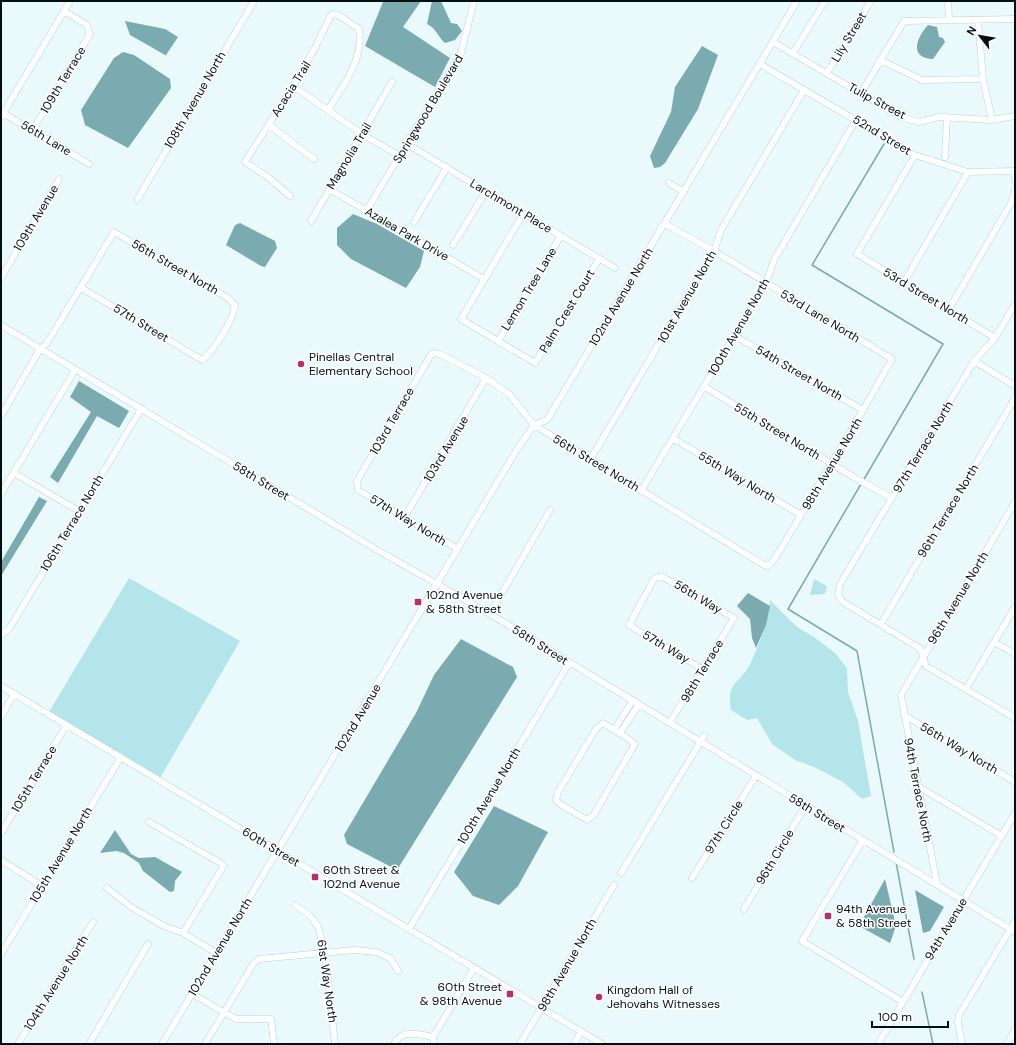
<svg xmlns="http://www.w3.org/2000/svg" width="1016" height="1045" font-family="'DM Sans',sans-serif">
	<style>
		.green { fill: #b4e5eb }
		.water { fill: #79abb1 }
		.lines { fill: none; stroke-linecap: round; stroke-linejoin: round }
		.stream { stroke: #79abb1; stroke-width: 1.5 }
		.minor-casing { stroke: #aed7dd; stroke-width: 7 }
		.minor { stroke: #fff; stroke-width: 6 }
		.poi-dot { fill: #b62e6f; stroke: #fff; stroke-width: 1.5 }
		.labels { text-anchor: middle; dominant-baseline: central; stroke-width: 3; stroke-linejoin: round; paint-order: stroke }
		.street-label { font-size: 12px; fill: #020f11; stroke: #fff }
		.poi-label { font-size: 12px; fill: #020f11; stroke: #fff; text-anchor: start }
	</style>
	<rect width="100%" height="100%" fill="#eafafc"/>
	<path class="green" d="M129 578 240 641 160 778 49 712Z
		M814 579 827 586 825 594 810 595Z
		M770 600 797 627 814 637 835 653 847 668 848 692 858 721 871 796 862 799 843 782 814 767 795 760 772 744 757 718 747 720 731 710C726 679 741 685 751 662 760 642 768 622 770 600Z"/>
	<path class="water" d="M380 1H421L403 27 450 58 435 87 365 46 383 2Z
		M432 1H441L451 23 457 24 462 31 455 40 445 43C438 37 436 28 427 24Z
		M125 21 165 29 178 37 166 55 167 56 130 35Z
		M928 25 937 27 939 37 943 38 945 42 933 59C908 58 917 37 928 25Z
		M702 46 718 55 698 109 665 163 660 167 654 168 650 156 671 112 675 87Z
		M123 52 134 55 170 79 171 88 128 148 85 125 81 110 114 58Z
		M353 214 377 224 424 251 420 267 406 288 351 259 337 245V228Z
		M240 223 275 241 277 248 265 267 261 266 226 245 235 225Z
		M79 381 129 411 119 428 97 416 58 483 50 477 91 412 70 397Z
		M39 497 47 501 1 576V562Z
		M748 593 770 606 766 625 756 648 752 638 750 619 737 606Z
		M461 639 513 667 517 677 397 870 347 844 344 835 416 713 434 675Z
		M494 806 548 832 518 886 499 905 473 896 454 872Z
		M115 830 131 854 139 858 155 857 182 872 175 881 174 891 170 892 143 871 139 863 124 853 116 851 100 853Z
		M885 879 896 926 890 943 859 926Z
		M915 890 944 907 930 931 923 933Z"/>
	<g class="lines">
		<path class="stream" d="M863 481 943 344 812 265 884 144
			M861 484 788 609 857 651 894 852
			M896 862 914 959
			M922 992 933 1044"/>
		<g class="minor-casing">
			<path id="minor" d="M948 1 949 19
				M978 20 983 79 992 120
				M773 42 901 117 919 122 939 117 992 120 1015 116
				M793 53 825 1
				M880 60 922 80 983 79
				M760 64 915 155 968 172 1015 171
				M827 73 871 1
				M293 86 362 134 400 156
				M861 93 904 21 1015 19
				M3 113 89 164
				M1 117 70 1
				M269 125 314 159
				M33 130 90 34 87 25 64 11
				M407 144 615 268
				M915 155 857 254 995 338
				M945 157 947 117
				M1015 171V181
				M669 183 684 192
				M329 189 484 279
				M290 196 268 177 245 162 293 86 314 50 330 17 333 14 338 15 359 29C364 60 343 85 328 110
				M137 200 254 1
				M367 210 461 53 474 1
				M523 214 461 319 535 363 599 259
				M311 221 392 82
				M414 222 447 167
				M453 245 486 191
				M1 278 59 179
				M904 282 968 172
				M1015 304 995 338 974 361 840 584 838 595 843 602 921 649 926 666 1015 718
				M949 309 1011 203 1015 191
				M1 325 379 551 490 614 1015 932
				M735 336 863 410
				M498 341 560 237
				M974 361 1015 386
				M705 387 857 479 892 498
				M1 416 40 349 47 343 114 232 228 298 235 305C233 320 215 350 202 360L80 287
				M674 439 801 515
				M590 460 714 251 721 230 804 90
				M14 473 79 511
				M641 491 766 283 774 260 856 120
				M1 494 75 370
				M404 518 486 378
				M458 549 358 490 357 481 432 353 440 354 486 378 509 394 534 425 764 565 768 566 776 557 863 410 892 359 714 251 665 224
				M490 614 550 510
				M881 624 1015 398
				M1 635 9 629 141 409
				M994 642 1015 654
				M1 686 602 1044
				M966 689 1015 607
				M904 715 1015 782
				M1 717 14 694
				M670 722 734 618 661 576 654 579 629 625 704 670
				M603 723 630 740 635 744 593 816 587 820 560 804 556 800 558 792 596 729Z
				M614 730 633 700
				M620 733 639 704
				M919 787 1002 836
				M149 822 224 865 183 933
				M1 833 66 726
				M863 840 802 941 903 1002
				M1 860 42 886
				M621 873 704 736
				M692 878 756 776
				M937 884 901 695 1015 502
				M107 888 131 907 162 925 183 933 216 953
				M295 905 309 915 318 926 325 953 335 1044
				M744 909 806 805
				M409 929 569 663
				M1 954 121 757
				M192 994 236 1019H271L274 1044
				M18 1044 93 922
				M89 1044 148 944
				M162 1044 516 451 534 425 547 420 797 1
				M205 1044 253 964 259 959 354 950 377 952 391 959 398 971
				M394 1044C401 1029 419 1034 433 1037
				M434 1044 433 1037 474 968
				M520 1044 614 885
				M574 1044 581 1032
				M878 1044 1015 813
				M962 1044 958 1022 959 1015 1015 921
				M1007 1044 1015 1030"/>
		</g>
		<use href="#minor" class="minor"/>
	</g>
	<g class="poi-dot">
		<circle cx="301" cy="364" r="4"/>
		<rect x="414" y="598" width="8" height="8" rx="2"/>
		<rect x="311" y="873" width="8" height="8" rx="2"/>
		<rect x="824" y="912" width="8" height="8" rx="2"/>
		<rect x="506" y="990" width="8" height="8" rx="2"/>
		<circle cx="599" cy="997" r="4"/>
	</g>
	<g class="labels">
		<g class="street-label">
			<text transform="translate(849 37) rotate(-59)">Lily Street</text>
			<text transform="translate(63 80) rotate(-59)">109th Terrace</text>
			<text transform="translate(291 89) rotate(-58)">Acacia Trail</text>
			<text transform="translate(195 100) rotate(-60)">108th Avenue North</text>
			<text transform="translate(877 101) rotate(28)">Tulip Street</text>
			<text transform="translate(428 109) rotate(-59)">Springwood Boulevard</text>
			<text transform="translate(882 135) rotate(31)">52nd Street</text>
			<text transform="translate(46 138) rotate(31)">56th Lane</text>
			<text transform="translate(349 156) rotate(-59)">Magnolia Trail</text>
			<text transform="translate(511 206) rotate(31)">Larchmont Place</text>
			<text transform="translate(36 218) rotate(-59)">109th Avenue</text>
			<text transform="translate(407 234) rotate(30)">Azalea Park Drive</text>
			<text transform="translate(175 267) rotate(30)">56th Street North</text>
			<text transform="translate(529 289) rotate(-59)">Lemon Tree Lane</text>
			<text transform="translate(926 296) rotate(31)">53rd Street North</text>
			<text transform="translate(621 297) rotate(-59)">102nd Avenue North</text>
			<text transform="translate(687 297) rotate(-60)">101st Avenue North</text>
			<text transform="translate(567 311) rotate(-59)">Palm Crest Court</text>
			<text transform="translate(820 316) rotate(31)">53rd Lane North</text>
			<text transform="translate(141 323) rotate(31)">57th Street</text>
			<text transform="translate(739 327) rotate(-60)">100th Avenue North</text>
			<text transform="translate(799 373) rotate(30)">54th Street North</text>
			<text transform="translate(392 421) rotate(-60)">103rd Terrace</text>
			<text transform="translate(777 431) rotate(31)">55th Street North</text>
			<text transform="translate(923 447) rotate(-59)">97th Terrace North</text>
			<text transform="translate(446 449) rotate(-59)">103rd Avenue</text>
			<text transform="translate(596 463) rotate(31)">56th Street North</text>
			<text transform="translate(832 464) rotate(-59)">98th Avenue North</text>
			<text transform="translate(737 477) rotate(31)">55th Way North</text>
			<text transform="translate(261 481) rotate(31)">58th Street</text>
			<text transform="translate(948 511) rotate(-59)">96th Terrace North</text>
			<text transform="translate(408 520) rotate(31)">57th Way North</text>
			<text transform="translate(72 523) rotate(-59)">106th Terrace North</text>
			<text transform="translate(698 597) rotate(31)">56th Way</text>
			<text transform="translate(958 598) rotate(-59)">96th Avenue North</text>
			<text transform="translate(540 645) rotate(32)">58th Street</text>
			<text transform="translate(666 647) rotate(31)">57th Way</text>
			<text transform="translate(702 671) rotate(-59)">98th Terrace</text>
			<text transform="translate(358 718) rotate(-59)">102nd Avenue</text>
			<text transform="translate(959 748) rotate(31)">56th Way North</text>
			<text transform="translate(34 779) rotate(-59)">105th Terrace</text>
			<text transform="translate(918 790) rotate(79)">94th Terrace North</text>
			<text transform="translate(489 796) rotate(-59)">100th Avenue North</text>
			<text transform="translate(817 813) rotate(31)">58th Street</text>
			<text transform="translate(724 827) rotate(-58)">97th Circle</text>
			<text transform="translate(271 847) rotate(31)">60th Street</text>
			<text transform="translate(61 855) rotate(-59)">105th Avenue North</text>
			<text transform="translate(775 857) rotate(-59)">96th Circle</text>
			<text transform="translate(946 929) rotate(-59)">94th Avenue</text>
			<text transform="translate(220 947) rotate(-59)">102nd Avenue North</text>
			<text transform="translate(567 965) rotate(-60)">98th Avenue North</text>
			<text transform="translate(327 981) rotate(82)">61st Way North</text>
			<text transform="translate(56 983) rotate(-58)">104th Avenue North</text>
		</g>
		<g class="poi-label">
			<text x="309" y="357">Pinellas Central<tspan x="309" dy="14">Elementary School</tspan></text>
			<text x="426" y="595">102nd Avenue<tspan x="426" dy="14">&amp; 58th Street</tspan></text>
			<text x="323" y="870">60th Street &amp;<tspan x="323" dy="14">102nd Avenue</tspan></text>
			<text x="836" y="909">94th Avenue<tspan x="836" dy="14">&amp; 58th Street</tspan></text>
			<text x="502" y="987" text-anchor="end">60th Street<tspan x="502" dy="14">&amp; 98th Avenue</tspan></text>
			<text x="607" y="990">Kingdom Hall of<tspan x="607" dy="14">Jehovahs Witnesses</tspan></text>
		</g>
	</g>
	<rect width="1016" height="1045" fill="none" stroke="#020f11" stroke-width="4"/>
	<g transform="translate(980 36) rotate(301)" stroke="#ffffff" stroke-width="3" paint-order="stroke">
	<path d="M0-3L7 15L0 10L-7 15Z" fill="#020f11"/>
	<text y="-6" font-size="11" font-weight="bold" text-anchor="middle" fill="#020f11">N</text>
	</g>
	<path d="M872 1021v6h76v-6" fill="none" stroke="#020f11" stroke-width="2"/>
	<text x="878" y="1021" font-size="12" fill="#020f11" stroke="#ffffff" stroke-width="3" paint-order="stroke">100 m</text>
</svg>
